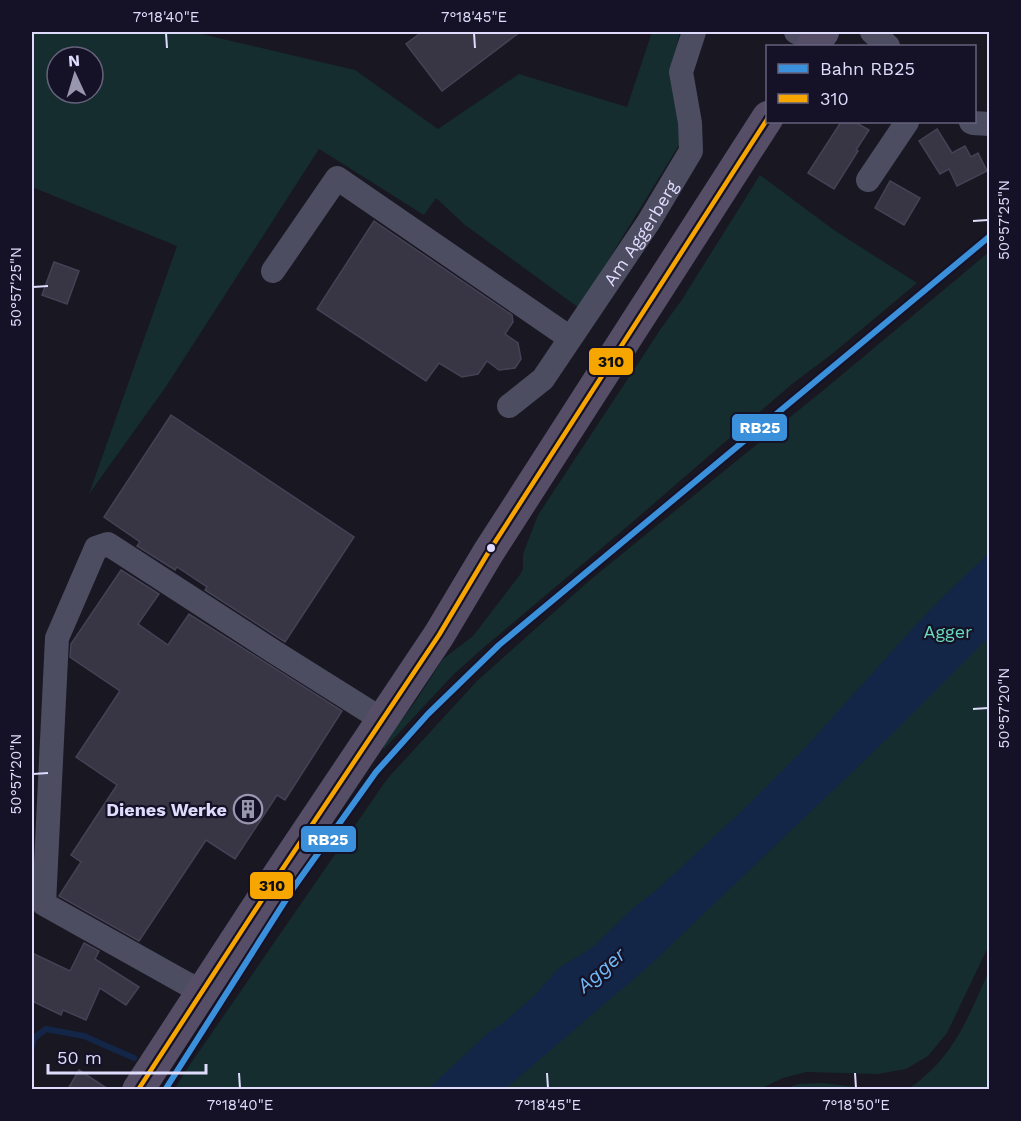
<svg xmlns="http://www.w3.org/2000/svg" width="1021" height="1121" font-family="'Work Sans',sans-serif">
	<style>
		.green { fill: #152d2e; fill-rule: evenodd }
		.water { fill: #132647 }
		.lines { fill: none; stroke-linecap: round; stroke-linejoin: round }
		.stream { stroke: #132647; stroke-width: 6 }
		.building { fill: #383544; stroke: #454255; stroke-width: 1.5 }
		.minor { stroke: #4d4d62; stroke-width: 24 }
		.major { stroke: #554e66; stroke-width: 32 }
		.bus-1-casing { stroke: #151227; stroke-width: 9 }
		.bus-1 { stroke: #f7a600; stroke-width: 4.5 }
		.rail-1-casing { stroke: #151227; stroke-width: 10 }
		.rail-1 { stroke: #3a90db; stroke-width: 6 }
		.ticks { fill: none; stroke: #dedbfd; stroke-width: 2 }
		.bus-dot { fill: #dedbfd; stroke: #151227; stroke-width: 2 }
		.labels { text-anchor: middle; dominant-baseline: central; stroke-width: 4.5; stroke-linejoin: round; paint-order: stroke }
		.street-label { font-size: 18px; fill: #dedbfd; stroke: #151227 }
		.park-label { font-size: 18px; fill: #6ad9bc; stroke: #151227 }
		.poi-label { font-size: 18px; font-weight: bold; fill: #dedbfd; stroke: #151227; text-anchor: end }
		.water-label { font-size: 20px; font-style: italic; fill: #70b9f5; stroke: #151227 }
		.line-badge { stroke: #151227; stroke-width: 2 }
		.badge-label { font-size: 16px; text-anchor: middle; font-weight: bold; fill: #fff }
		.pale-badge-label { font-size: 16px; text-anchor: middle; font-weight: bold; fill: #111 }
		.neatline { fill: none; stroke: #dedbfd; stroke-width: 2 }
		.ticks-label { font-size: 15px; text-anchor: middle; fill: #dedbfd }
	</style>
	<rect width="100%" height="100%" fill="#181722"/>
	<path class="green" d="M32 32H193L355 70 438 129 519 74 627 107 652 32H680L670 76 678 123 679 145 579 308 465 225 436 198 424 215 319 149 165 388 89 494 177 246 32 187ZM57 57H93V93H57Z
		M760 175 834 230 917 283 832 354 792 384 629 525 483 648 453 675 383 750 385 742 415 702 443 659 473 636 519 576 523 569V554L538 515 662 327 681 301Z
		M989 252V945L947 1033 928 1056 906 1069 878 1074 806 1072 783 1078 758 1090H174L189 1066 387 779 477 681 590 580 826 388Z
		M989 971V1089H904C914 1087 919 1081 927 1074 958 1047 972 1008 989 971Z
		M823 1083 873 1089H785L798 1084Z"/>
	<path class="water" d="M989 553V637L891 735 651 964 505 1089H428L488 1033 503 1023 534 996 559 968 593 947 632 909 659 888 747 806 807 746 913 628 944 596Z"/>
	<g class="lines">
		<path class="stream" d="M32 1046 34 1038 46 1029 84 1036 134 1058"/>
	</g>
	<path class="building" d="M422 32H520L442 91 406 44Z
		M841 122H855L869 130 856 150 858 151 834 189 808 173Z
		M937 129 952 153 965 146 971 157 978 153 987 171 957 186 949 169 940 174 919 141Z
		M890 181 920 198 904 225 875 208Z
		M374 221 512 315 513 322 505 334 518 343 521 359 515 368 499 370 487 361 478 374 462 377 439 363 426 381 317 309Z
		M54 262 79 271 67 304 42 295Z
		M171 415 354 537 285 642 205 590 207 587 177 567 175 570 137 546 140 542 104 517Z
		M121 570 159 594 138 624 168 645 189 614 342 711 285 800 277 795 235 859 206 840 139 941 59 896 81 862 71 855 117 785 76 757 120 691 70 657 71 644Z
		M84 943 99 951 95 959 139 987 126 1005 100 988 86 1020 63 1010 61 1015 32 1001V953L70 971Z
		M79 1070 108 1089H68Z"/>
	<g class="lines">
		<g class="minor">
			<path d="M796 32 815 42"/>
			<path d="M872 32 888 46"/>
			<path d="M971 122 973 123 990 124"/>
			<path d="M868 180 907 122"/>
			<path d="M273 271 337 178 570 338"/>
			<path id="s1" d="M509 406 543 379 648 223 691 151 690 123 681 72 694 32"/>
			<path d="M202 990 187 984 44 904 57 638 96 548 108 544 276 653 381 719"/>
		</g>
		<path class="major" d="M812 46 823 32
			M138 1090 269 889 439 635 488 553 768 117"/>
		<g class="bus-1-casing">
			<path id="bus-1" d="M138 1090 269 889 439 635 488 553 768 118"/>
		</g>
		<use href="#bus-1" class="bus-1"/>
		<g class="rail-1-casing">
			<path id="rail-1" d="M165 1090 294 887 376 772 428 714 499 645 990 236"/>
		</g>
		<use href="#rail-1" class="rail-1"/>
	</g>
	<path class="ticks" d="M166 33 167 48M474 33 475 48M973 221 988 220M33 287 48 286M973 709 988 708M33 774 48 773M239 1073 240 1088M547 1073 548 1088M855 1073 856 1088"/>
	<defs>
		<g id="building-ring" transform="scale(1.5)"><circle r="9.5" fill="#151227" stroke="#9996b0" stroke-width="1.5"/><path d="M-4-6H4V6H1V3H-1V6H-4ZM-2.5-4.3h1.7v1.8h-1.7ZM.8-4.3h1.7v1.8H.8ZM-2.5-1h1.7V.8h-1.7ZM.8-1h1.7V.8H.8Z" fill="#9996b0"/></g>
	</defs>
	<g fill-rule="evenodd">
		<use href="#building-ring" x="248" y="809"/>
	</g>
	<circle class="bus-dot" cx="491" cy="548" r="5"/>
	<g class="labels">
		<g class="street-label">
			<text stroke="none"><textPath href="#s1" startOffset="219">Am Aggerberg</textPath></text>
		</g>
		<g class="park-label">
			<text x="948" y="631">Agger</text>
		</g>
		<g class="poi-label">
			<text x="227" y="809">Dienes Werke</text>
		</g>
		<g class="water-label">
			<text transform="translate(601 970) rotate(-41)">Agger</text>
		</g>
	</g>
	<g class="line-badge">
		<rect x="588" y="347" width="46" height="29" rx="6" fill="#f7a600"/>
		<rect x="731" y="413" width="57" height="29" rx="6" fill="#3a90db"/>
		<rect x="300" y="825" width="57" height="28" rx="6" fill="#3a90db"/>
		<rect x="249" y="871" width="45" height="29" rx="6" fill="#f7a600"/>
	</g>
	<g class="badge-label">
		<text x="760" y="433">RB25</text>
		<text x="328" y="845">RB25</text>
	</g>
	<g class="pale-badge-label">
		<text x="611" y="367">310</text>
		<text x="272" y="891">310</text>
	</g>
	<rect width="1021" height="1121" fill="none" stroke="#151227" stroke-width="66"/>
	<rect x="766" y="45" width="210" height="78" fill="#151227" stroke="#65627d" stroke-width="1.5"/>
	<rect x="778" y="64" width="30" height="9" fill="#3a90db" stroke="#65627d" stroke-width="1.5"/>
	<text x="820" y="75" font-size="18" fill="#dedbfd">Bahn RB25</text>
	<rect x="778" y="94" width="30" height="9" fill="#f7a600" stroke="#65627d" stroke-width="1.5"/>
	<text x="820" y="105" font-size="18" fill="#dedbfd">310</text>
	<g transform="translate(75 75) rotate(356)"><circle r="28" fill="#151227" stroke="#65627d" stroke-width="1.5"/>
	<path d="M0-4.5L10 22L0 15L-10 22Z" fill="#9996b0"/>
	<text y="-9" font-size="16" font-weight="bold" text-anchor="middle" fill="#dedbfd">N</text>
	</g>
	<path d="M48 1064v9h158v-9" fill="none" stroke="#dedbfd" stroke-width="3"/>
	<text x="57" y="1064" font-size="18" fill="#dedbfd" stroke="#151227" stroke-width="4.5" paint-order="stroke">50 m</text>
	<rect x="33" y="33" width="955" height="1055" class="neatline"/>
	<g class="ticks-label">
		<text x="166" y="22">7°18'40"E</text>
		<text x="474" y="22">7°18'45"E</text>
		<text transform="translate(1004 220) rotate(-90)" y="5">50°57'25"N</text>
		<text transform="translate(16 287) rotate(-90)" y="5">50°57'25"N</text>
		<text transform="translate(1004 708) rotate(-90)" y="5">50°57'20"N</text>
		<text transform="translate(16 774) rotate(-90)" y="5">50°57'20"N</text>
		<text x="240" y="1110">7°18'40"E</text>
		<text x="548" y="1110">7°18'45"E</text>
		<text x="856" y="1110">7°18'50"E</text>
	</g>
</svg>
